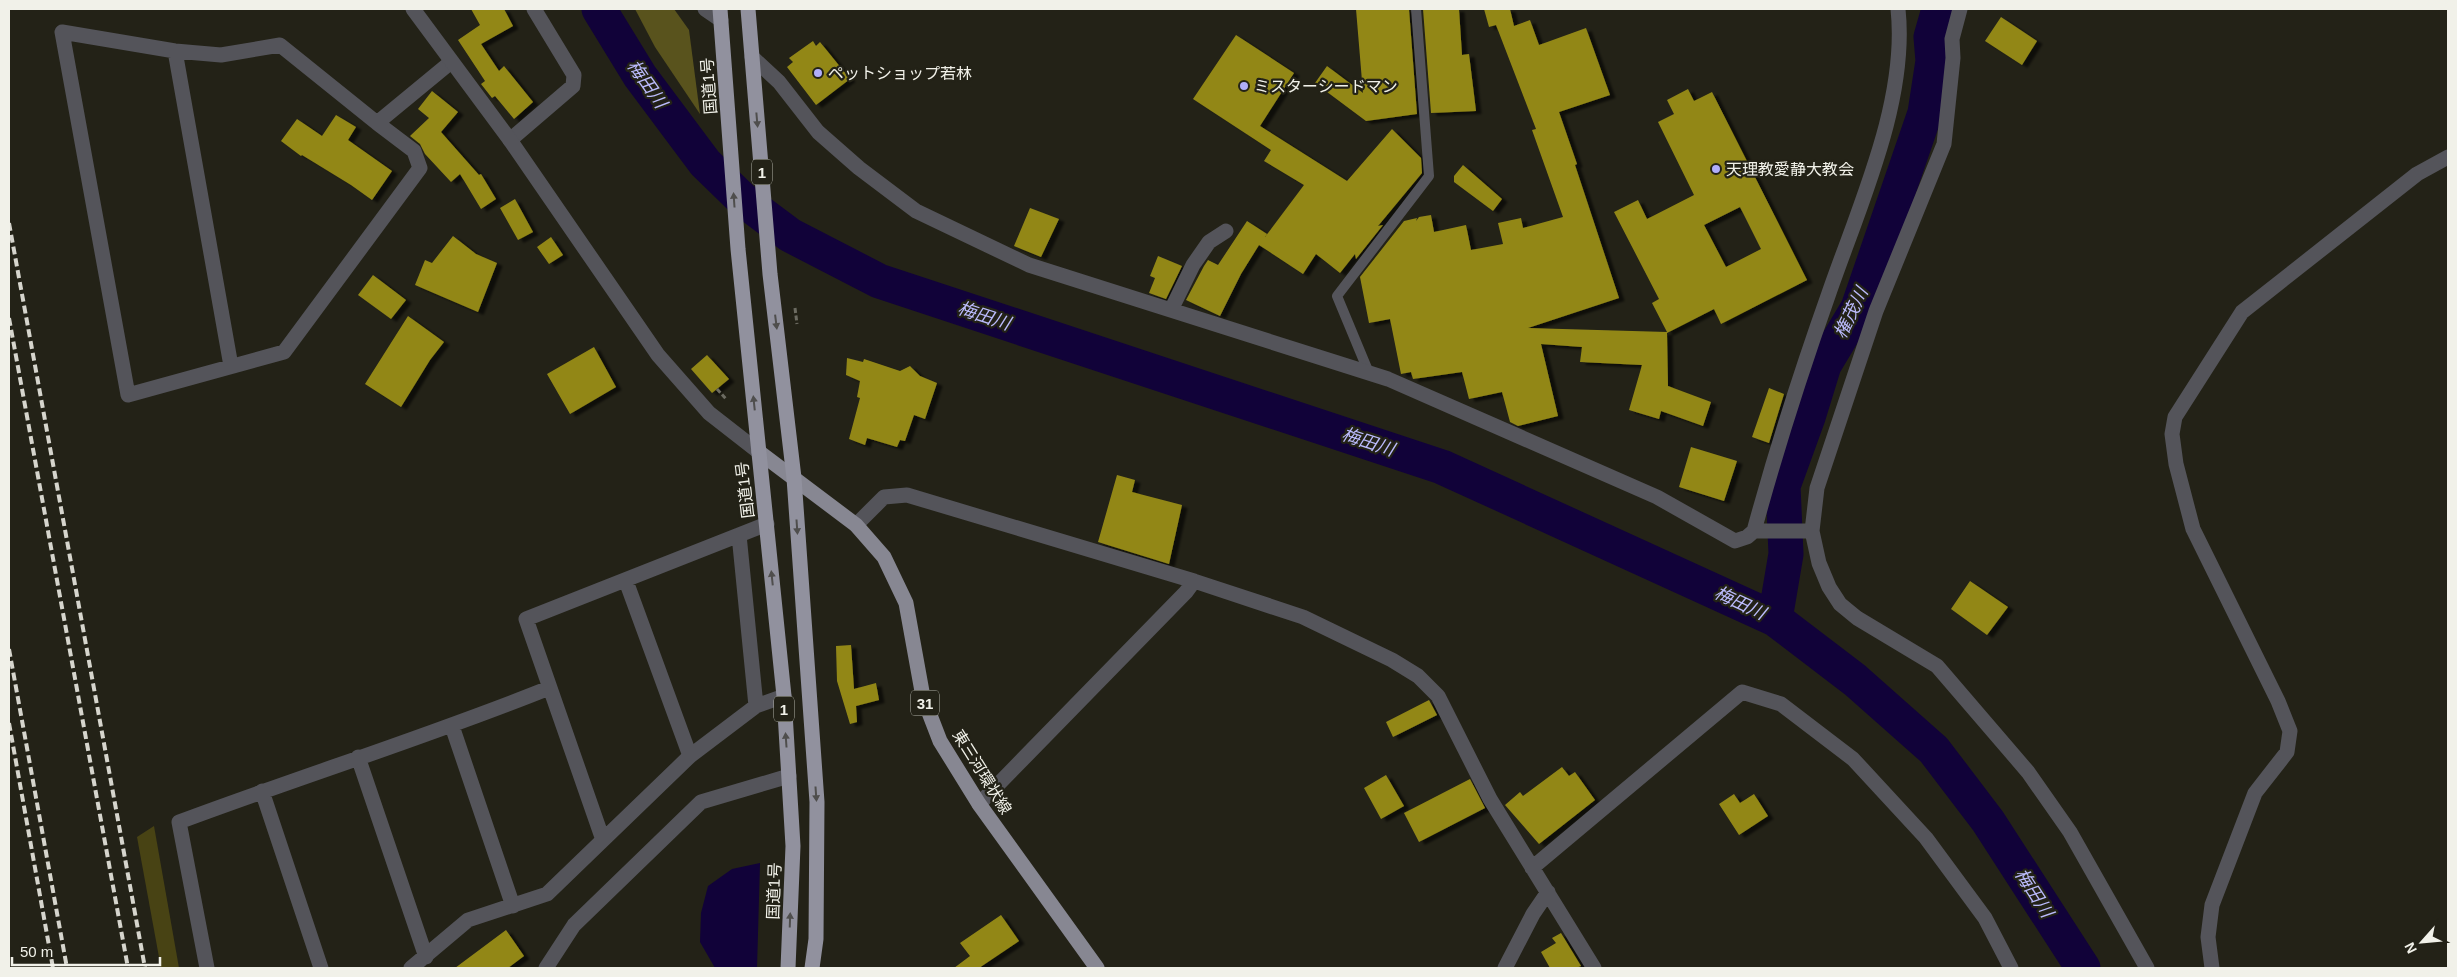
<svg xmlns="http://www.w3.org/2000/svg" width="2457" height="977" font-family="Helvetica,'Noto Sans JP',sans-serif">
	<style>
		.green { fill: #484314 }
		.forest { fill: #59531d }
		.water { fill: #110239 }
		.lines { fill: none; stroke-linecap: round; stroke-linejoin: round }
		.river { stroke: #110239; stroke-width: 35 }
		.building { fill: #928718; fill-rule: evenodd; filter: url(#shadow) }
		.path { stroke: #6c6b61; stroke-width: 3; stroke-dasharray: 5 2.5; stroke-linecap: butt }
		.service { stroke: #54545a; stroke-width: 10 }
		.minor { stroke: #54545a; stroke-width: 15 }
		.tertiary { stroke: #54545a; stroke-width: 15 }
		.primary { stroke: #878792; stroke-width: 15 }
		.trunk { stroke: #91919e; stroke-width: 15 }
		.rail { stroke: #d6d5cd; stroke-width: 4; stroke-dasharray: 8 4; stroke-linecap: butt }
		.oneway { fill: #4f4e4d }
		.poi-dot { fill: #b0aefa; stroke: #232217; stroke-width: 2 }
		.labels { text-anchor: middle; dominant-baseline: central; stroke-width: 4.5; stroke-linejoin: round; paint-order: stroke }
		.shield { fill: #232217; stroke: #b3b3aa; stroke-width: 1 }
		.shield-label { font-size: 15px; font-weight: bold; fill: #f1f1e9 }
		.poi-label { font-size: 16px; fill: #f1f1e9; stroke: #232217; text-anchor: start }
		.street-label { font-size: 16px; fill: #f1f1e9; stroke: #232217 }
		.water-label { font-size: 18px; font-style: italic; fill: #bbbbfc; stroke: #232217 }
	</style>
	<defs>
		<filter id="shadow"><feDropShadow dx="5.5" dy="3" stdDeviation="1" flood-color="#0009"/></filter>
	</defs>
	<rect width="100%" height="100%" fill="#232217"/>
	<path class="green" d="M154 826 179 968H161L137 837Z"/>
	<path class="forest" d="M635 9H674L689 30 700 114 655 47Z"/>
	<path class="water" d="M760 863 757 968H715L700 942 701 913 708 886 732 869Z"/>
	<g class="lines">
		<path class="river" d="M599 9 640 76 705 163 742 199 790 235 879 281 1442 467 1775 619 1855 680 1934 750 1988 821 2083 968
			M1775 619 1786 554 1783 486 1808 417 1824 365 1858 308 1925 113 1933 61 1931 37 1939 9"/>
	</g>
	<path class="building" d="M471 9H504L513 26 481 44 499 71 504 66 533 102 514 119 495 96 492 98 481 84 485 81 458 40 480 25Z
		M1356 9H1409L1417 114 1366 121 1315 83 1327 66 1363 93Z
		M1423 9H1459L1462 55 1469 54 1476 111 1431 113Z
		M1484 9H1510L1514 26 1530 20 1539 45 1586 28 1610 95 1559 112 1577 164 1575 165 1619 298 1528 328 1667 332 1652 303 1659 299 1614 212 1638 200 1647 219 1694 195 1658 122 1674 114 1667 100 1688 89 1694 101 1712 92 1807 280 1721 324 1714 309 1667 333 1668 386 1711 402 1703 426 1661 411 1659 419 1629 410 1642 365 1580 362 1582 347 1541 344 1558 416 1518 426 1510 422 1502 392 1469 399 1462 372 1413 379 1411 372 1401 374 1390 319 1369 323 1360 277 1404 221 1417 218 1416 221 1419 217 1431 215 1434 232 1466 225 1471 250 1503 244 1498 223 1521 218 1523 228 1563 217 1532 130 1536 129 1496 25 1489 27ZM1740 207 1761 249 1726 267 1704 225Z
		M2001 17 2037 41 2022 65 1985 41Z
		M1236 35 1294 73 1260 126 1347 181 1392 129 1421 158 1422 173 1378 226 1383 225 1356 259 1355 254 1340 273 1316 254 1303 274 1259 245 1241 274 1220 316 1186 300 1204 266 1208 260 1218 265 1247 221 1267 234 1265 237 1304 185 1264 161 1271 150 1193 99Z
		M813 41 816 46 820 42 850 79 816 105 787 67 793 62 789 58Z
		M432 91 458 112 441 132 479 175 481 174 496 199 481 209 460 174 451 182 425 154 420 144 410 136 429 118 418 109Z
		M336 115 356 127 348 140 392 171 372 200 351 185 302 155 301 156 281 141 297 119 322 136Z
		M1463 165 1502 199 1493 211 1454 182V176Z
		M515 199 533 232 518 240 500 208Z
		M1030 208 1059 219 1041 257 1014 246Z
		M453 236 476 254 497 263 478 312 415 285 425 260 432 263Z
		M551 237 563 255 549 264 537 247Z
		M1158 256 1182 266 1166 299 1149 293 1155 278 1150 276Z
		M373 275 406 300 391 319 358 295Z
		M408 316 444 342 430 360 401 407 365 384Z
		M594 347 616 387 570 414 547 374Z
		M707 355 729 379 712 393 691 369Z
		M847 358 863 362 864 359 900 371 910 366 920 376 937 383 925 419 914 415 905 441 900 440 897 447 867 438 865 445 849 439 860 398 857 397 860 381 846 375Z
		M1769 388 1784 394 1769 443 1752 437Z
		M1691 447 1737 461 1724 501 1679 487Z
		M1117 475 1135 480 1132 492 1182 505 1169 564 1098 542Z
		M1970 581 2008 607 1987 635 1951 609Z
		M851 645 854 689 876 683 879 700 856 706 857 722 850 724 837 681 836 646Z
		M1429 700 1437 715 1393 737 1386 722Z
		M1562 767 1569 776 1575 772 1595 800 1539 844 1505 805 1520 792 1523 796Z
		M1386 775 1404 806 1381 819 1364 788Z
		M1470 779 1485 808 1419 842 1404 813Z
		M1734 794 1740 803 1754 794 1768 816 1739 835 1719 804Z
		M1001 915 1019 941 979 968H954L970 956 960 943Z
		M506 930 524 956 508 968H455Z
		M1561 933 1581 966 1576 968H1550L1541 952 1556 943 1552 938Z"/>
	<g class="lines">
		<path class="path" d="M795 308 797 324
			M717 389 726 399"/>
		<path class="service" d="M1369 373 1337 296 1429 176 1416 9"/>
		<path class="minor" d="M705 9 721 20
			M175 51 231 366
			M752 57 779 82 818 132 859 168 916 211 1029 265 1388 379 1657 497 1735 541 1747 537 1754 531H1812L1819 563 1829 587 1840 604 1857 618 1937 666 2028 772 2070 832 2147 968
			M377 123 280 45 221 55 175 51 62 32 128 395 284 352 420 168 414 151 377 123 451 62
			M510 140 573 86 574 75 534 9
			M1171 310 1193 265 1209 242 1226 231
			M856 525 884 497 907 495 1194 581 1303 617 1392 660 1418 676 1438 696 1490 799 1594 968
			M1754 531C1776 450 1801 372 1829 293 1859 206 1908 101 1898 9
			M1812 531 1817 488 1876 311 1944 144 1953 58 1952 39 1960 9
			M739 535 756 706
			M626 581 690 756
			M452 726 513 906
			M358 757 426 957
			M262 791 321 968
			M979 804 1186 592 1194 581
			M603 840 526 619 767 524
			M1532 868 1742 692 1781 704 1853 759 1926 838 1985 918 2011 968
			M207 968 179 822C302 776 427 737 549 688
			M411 968 468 920 547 894 690 756 756 706 784 696
			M546 968 574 925 701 802 789 776
			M1505 968 1533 914 1548 892
			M2212 968 2208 937 2212 905 2255 793 2287 752 2290 731 2278 701 2193 529 2176 464 2172 434 2175 417 2242 312 2417 174 2448 157"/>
		<path class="tertiary" d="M413 9 510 140 658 355 709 413 759 452"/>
		<path class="primary" d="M759 452 856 525 884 557 906 603 923 697 940 741 979 804 1097 968"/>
		<path class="trunk" d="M720 9 738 249 784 696 793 846 788 968
			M748 9 770 274 794 478 817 802 816 939 812 968"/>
		<path class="rail" d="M9 223 145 968
			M9 318 128 968
			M9 649 67 968
			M9 723 53 968"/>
	</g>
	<defs><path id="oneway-solid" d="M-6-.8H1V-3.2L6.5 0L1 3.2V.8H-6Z" transform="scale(1.25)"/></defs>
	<g class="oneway">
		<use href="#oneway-solid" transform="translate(757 120) rotate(85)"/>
		<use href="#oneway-solid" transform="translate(734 200) rotate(-94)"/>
		<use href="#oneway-solid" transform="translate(776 322) rotate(83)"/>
		<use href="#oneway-solid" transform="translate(754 403) rotate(-96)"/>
		<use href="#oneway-solid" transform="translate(797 527) rotate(86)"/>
		<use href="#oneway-solid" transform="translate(772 578) rotate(-96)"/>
		<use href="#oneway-solid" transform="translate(786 740) rotate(-94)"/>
		<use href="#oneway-solid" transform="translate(816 794) rotate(86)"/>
		<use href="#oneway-solid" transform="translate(790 920) rotate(-88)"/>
	</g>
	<g class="poi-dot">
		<circle cx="818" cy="73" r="5"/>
		<circle cx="1244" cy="86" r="5"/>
		<circle cx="1716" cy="169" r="5"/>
	</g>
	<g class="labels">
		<g class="shield">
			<rect x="752" y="159.5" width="20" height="25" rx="4"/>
			<rect x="911" y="690.5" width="28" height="25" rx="4"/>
			<rect x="774" y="696.5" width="20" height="25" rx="4"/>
		</g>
		<g class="shield-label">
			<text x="762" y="172">1</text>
			<text x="925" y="703">31</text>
			<text x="784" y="709">1</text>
		</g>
		<g class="poi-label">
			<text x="828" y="73">ペットショップ若林</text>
			<text x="1254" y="86">ミスターシードマン</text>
			<text x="1726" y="169">天理教愛静大教会</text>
		</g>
		<g class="street-label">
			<text transform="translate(709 86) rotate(-94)">国道1号</text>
			<text transform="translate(745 490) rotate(-97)">国道1号</text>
			<text transform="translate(982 772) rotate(58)">東三河環状線</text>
			<text transform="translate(774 891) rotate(-88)">国道1号</text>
		</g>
		<g class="water-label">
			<text transform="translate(647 84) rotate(55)">梅田川</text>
			<text transform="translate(1851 313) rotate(-64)">権茂川</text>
			<text transform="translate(984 316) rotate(18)">梅田川</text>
			<text transform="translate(1368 442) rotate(18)">梅田川</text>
			<text transform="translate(1740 603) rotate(25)">梅田川</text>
			<text transform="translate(2034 893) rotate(57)">梅田川</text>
		</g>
	</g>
	<rect width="2457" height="977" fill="none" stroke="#f1f1e9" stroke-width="20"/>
	<g transform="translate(2422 942) rotate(243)" stroke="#232217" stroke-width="4" paint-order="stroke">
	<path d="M0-4L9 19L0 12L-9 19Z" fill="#f1f1e9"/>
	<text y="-8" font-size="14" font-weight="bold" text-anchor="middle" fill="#f1f1e9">N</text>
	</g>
	<path d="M12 957v8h148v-8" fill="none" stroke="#f1f1e9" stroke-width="2.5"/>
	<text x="20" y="957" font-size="15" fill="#f1f1e9" stroke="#232217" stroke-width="4" paint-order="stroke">50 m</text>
</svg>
